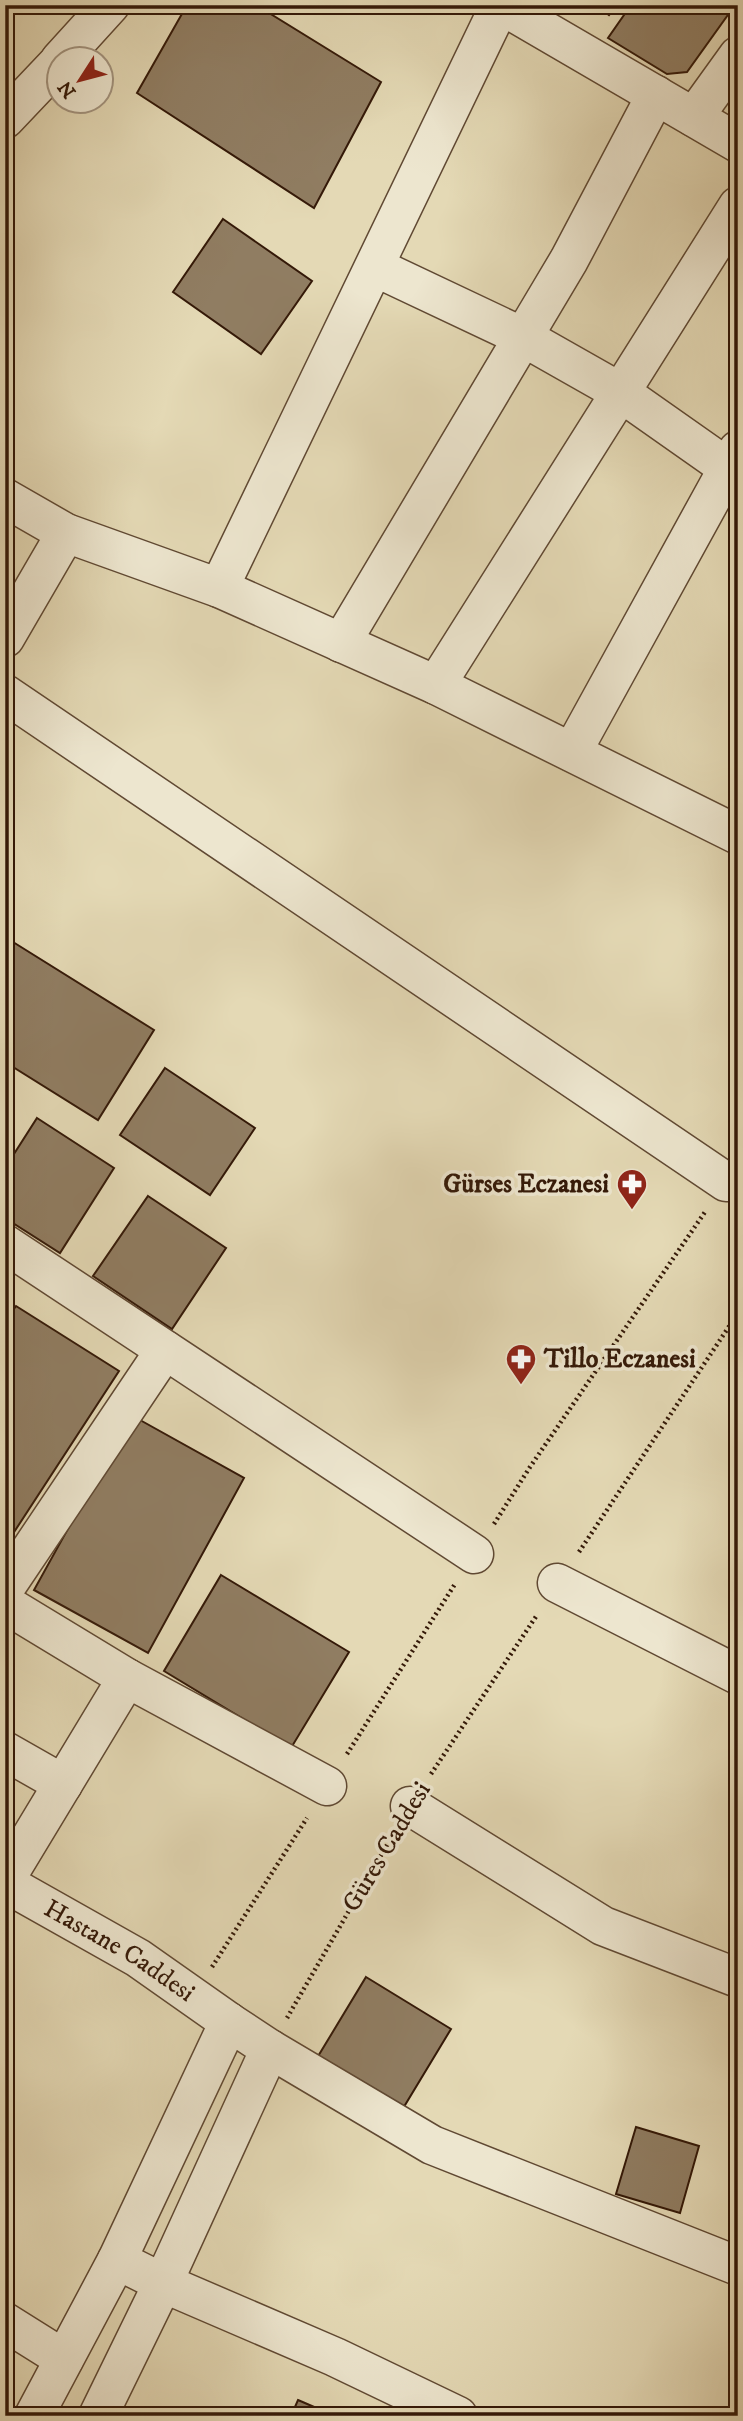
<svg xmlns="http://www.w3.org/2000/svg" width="743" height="2421" font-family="'IM FELL DW Pica',serif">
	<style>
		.building { fill: #907d62; stroke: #341908; stroke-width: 2 }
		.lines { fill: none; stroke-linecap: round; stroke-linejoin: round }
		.minor-casing { stroke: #604933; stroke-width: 41 }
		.tertiary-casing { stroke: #604933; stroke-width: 41 }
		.path { stroke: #341908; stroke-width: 4.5; stroke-dasharray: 2 3.5; stroke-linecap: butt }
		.minor { stroke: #ede6cf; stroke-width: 38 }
		.tertiary { stroke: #ede6cf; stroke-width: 38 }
		.labels { text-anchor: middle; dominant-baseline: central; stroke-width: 7; stroke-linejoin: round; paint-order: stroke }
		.poi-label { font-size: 26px; font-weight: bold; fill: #341908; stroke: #ede6cf; text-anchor: end }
		.street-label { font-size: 26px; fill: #341908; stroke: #ede6cf }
	</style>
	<rect width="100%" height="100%" fill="#e4d9b5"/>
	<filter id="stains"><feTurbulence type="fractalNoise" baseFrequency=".00286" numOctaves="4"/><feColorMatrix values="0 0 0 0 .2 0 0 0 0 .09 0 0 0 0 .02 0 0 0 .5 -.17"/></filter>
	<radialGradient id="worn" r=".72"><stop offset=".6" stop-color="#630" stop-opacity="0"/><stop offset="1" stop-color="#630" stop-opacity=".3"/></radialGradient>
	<path class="building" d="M187 5H256L381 82 314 208 137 93Z
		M596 5H617L609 15Z
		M631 5H735L687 72 667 74 608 38Z
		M223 219 312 281 261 354 173 292Z
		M5 937 154 1030 98 1120 5 1062Z
		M165 1068 255 1128 210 1195 120 1135Z
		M37 1118 114 1168 60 1253 5 1218V1168Z
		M148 1196 226 1248 172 1329 93 1276Z
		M16 1306 119 1371 5 1546V1322Z
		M131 1415 244 1478 148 1653 34 1590Z
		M221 1575 349 1652 291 1748 164 1671Z
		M366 1977 451 2029 402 2110 317 2058Z
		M636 2127 699 2146 680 2213 616 2194Z
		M298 2400 335 2416H291Z"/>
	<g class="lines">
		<g class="minor-casing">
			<g id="minor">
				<path d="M501 5 738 143"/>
				<path d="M60 60 110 5"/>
				<path d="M694 117 738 56"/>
				<path d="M5 119 60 61"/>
				<path d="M375 267 523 337 620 392 738 475"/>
				<path d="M5 498 66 533 219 588 436 685 738 835"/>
				<path d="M219 588 500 5"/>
				<path d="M5 638 66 533"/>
				<path d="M341 643 569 260 656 95"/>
				<path d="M436 685 738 206"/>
				<path d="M5 694 726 1182"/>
				<path d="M572 752 738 450"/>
				<path d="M5 1244 474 1554"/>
				<path d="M557 1583 738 1675"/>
				<path d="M5 1588 165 1350"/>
				<path d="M5 1604 127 1678 327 1786"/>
				<path d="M5 1751 63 1784"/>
				<path d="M410 1806 603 1926 738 1978"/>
				<path d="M5 1880 127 1678"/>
				<path id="s1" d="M5 1883 138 1958 229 2022"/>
				<path d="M270 2049 432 2145 738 2266"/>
				<path d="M117 2260 163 2283 335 2357 458 2416"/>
				<path d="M5 2322 64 2359"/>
			</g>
		</g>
		<g class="tertiary-casing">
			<path id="tertiary" d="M34 2416 117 2260 229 2022 270 2049 163 2283 98 2416"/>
		</g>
		<path class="path" d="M494 1524 530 1467 705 1212
			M579 1552 738 1313
			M347 1754 455 1584
			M431 1774 537 1615
			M212 1967 307 1818
			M287 2018 391 1838"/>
		<use href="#minor" class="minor"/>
		<use href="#tertiary" class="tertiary"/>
	</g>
	<defs>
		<g id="pharmacy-pin" transform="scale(1.575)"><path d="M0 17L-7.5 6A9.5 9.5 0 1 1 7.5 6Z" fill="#8f2418" stroke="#ede6cf"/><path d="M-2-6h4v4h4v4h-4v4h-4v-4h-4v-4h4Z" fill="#fff"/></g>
	</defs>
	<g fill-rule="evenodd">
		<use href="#pharmacy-pin" x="632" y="1184"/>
		<use href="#pharmacy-pin" x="521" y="1359"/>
	</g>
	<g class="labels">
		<g class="poi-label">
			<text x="609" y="1184">Gürses Eczanesi</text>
			<text x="544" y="1359" text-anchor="start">Tillo Eczanesi</text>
		</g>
		<g class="street-label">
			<text transform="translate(387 1847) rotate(-59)">Güres Caddesi</text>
			<text stroke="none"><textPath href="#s1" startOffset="133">Hastane Caddesi</textPath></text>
		</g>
	</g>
	<rect width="743" height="2421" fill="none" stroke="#e4d9b5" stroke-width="28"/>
	<rect x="7" y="7" width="729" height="2407" fill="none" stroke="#341908" stroke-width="3.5"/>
	<rect x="14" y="14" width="715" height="2393" fill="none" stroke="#341908" stroke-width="2"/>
	<g transform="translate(80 80) rotate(234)"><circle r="33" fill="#ede6cf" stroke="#a3947f" stroke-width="2"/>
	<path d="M0-5L12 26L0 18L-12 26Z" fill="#8f2418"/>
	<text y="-10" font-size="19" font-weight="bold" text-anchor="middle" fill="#341908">N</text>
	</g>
	<rect width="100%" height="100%" filter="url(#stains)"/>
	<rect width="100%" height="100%" fill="url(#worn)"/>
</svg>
